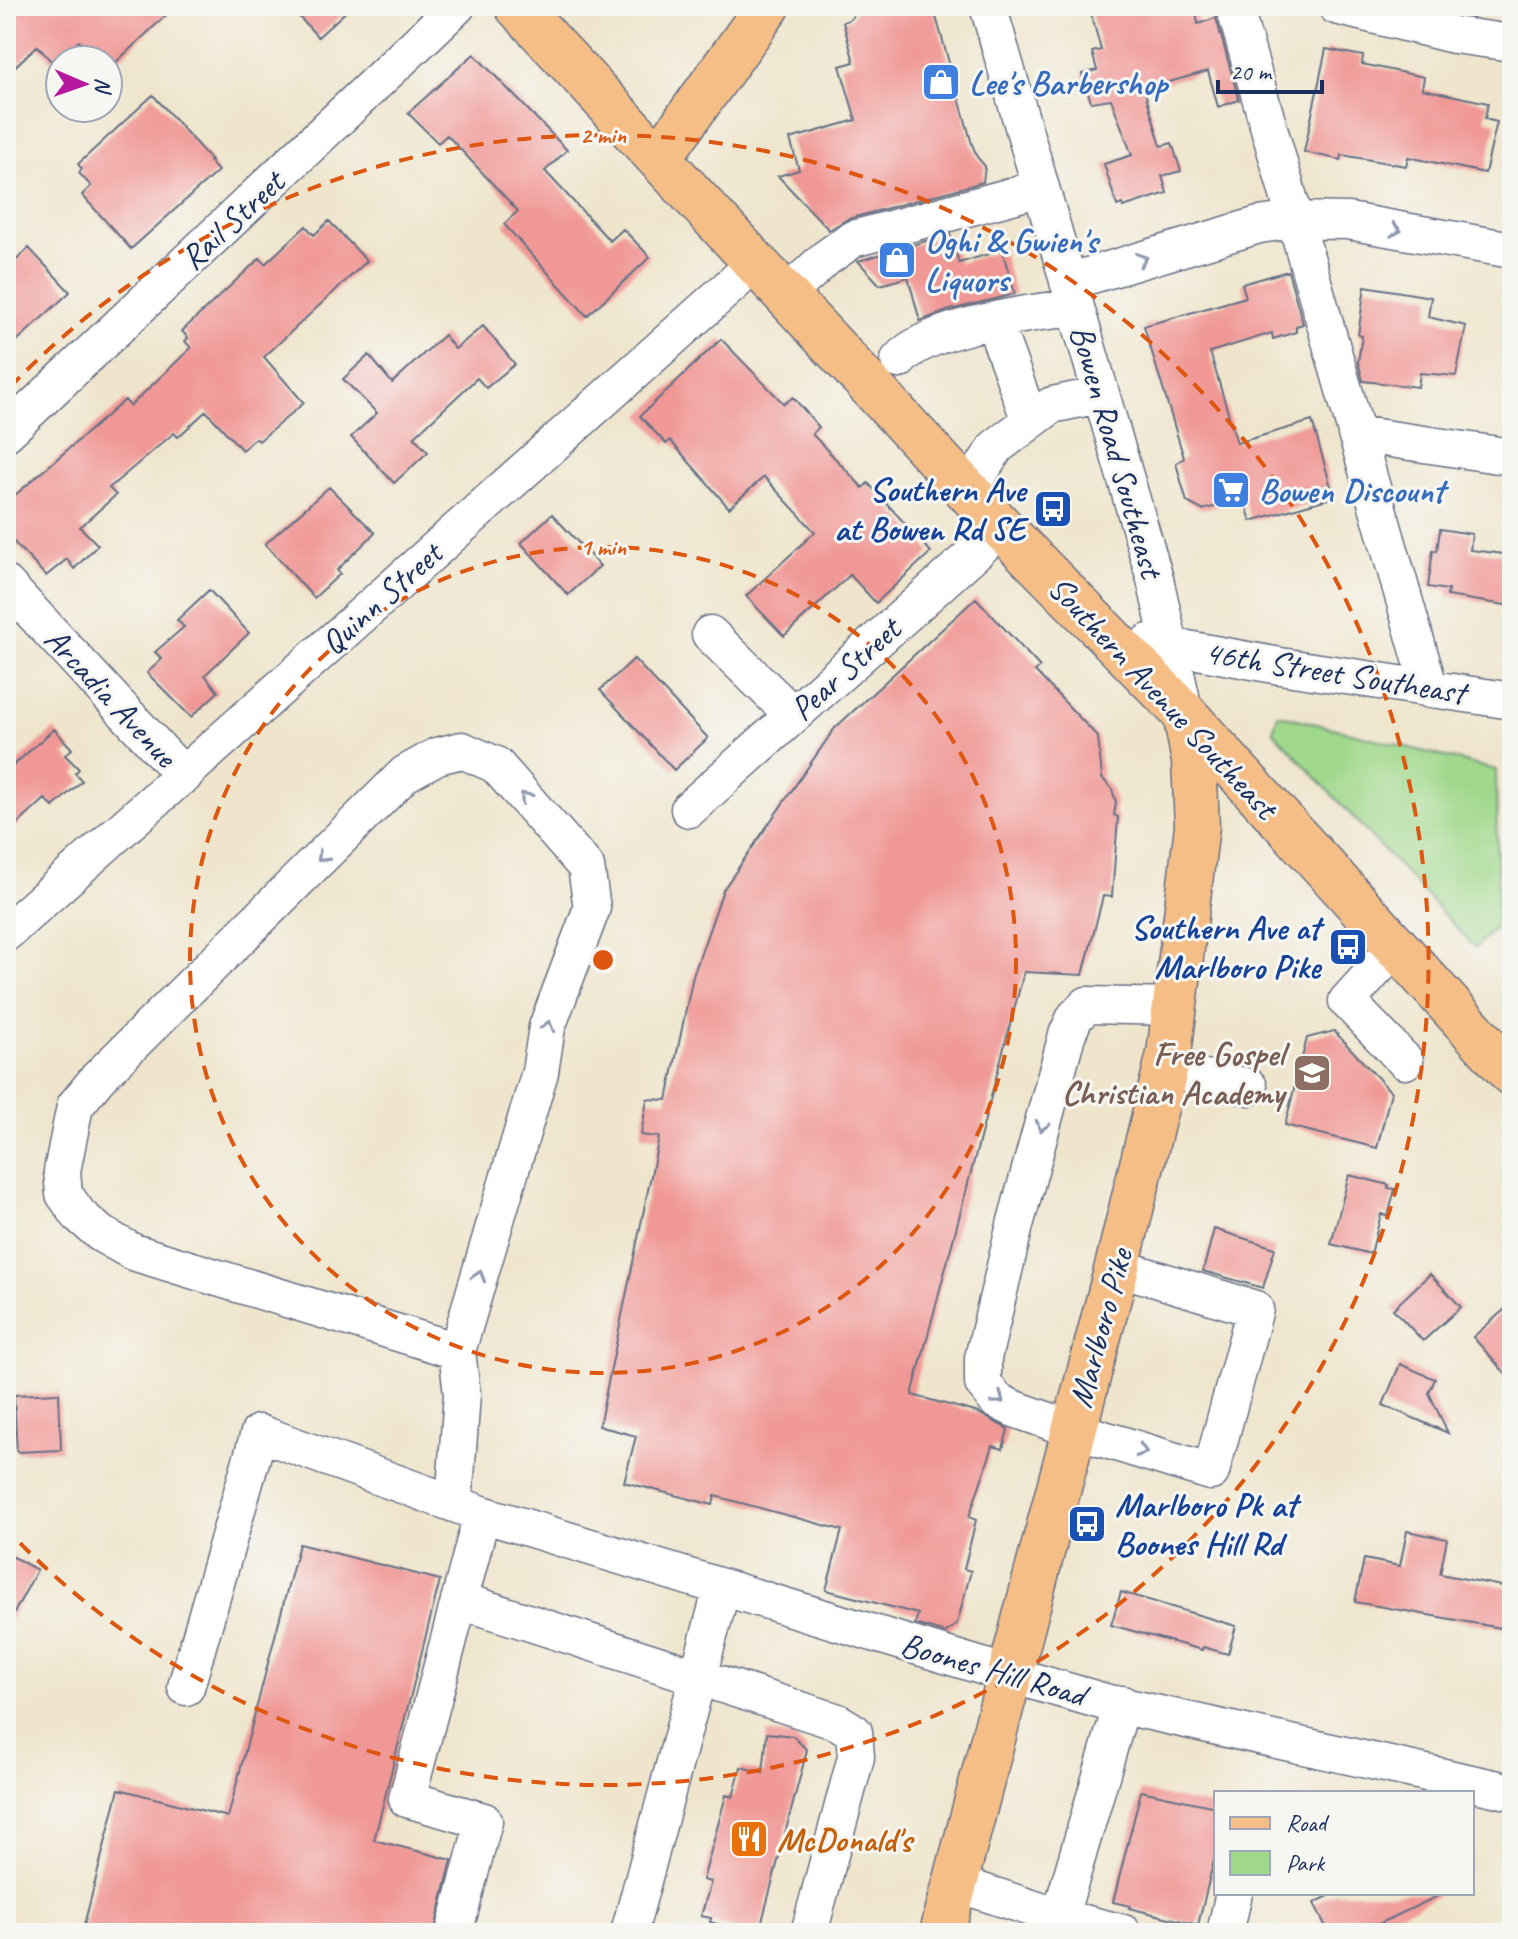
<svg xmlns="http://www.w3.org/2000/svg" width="1518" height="1939" font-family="Caveat,sans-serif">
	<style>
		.green { fill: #a0d88b; stroke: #5e8474; stroke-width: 2 }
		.building { fill: #f09895 }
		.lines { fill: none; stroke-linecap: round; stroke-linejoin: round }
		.minor-casing { stroke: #656f84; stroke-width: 39 }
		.major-casing { stroke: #656f84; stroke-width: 47 }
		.minor { stroke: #fff; stroke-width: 36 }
		.major { stroke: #f6be87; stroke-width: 44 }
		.oneway { stroke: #8d97ae }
		.ring { fill: none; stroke: #de5710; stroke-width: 4; stroke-dasharray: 14 10 }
		.labels { text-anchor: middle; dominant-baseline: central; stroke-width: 6; stroke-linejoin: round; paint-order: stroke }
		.shop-label { font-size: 34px; font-weight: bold; fill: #366cbe; stroke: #f6f6f2; text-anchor: start }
		.street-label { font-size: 34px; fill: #1b2f5e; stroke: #f6f6f2 }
		.transit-label { font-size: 34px; font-weight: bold; fill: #164399; stroke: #f6f6f2; text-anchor: end }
		.education-label { font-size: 34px; font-weight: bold; fill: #785e54; stroke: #f6f6f2; text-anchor: end }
		.food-label { font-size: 34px; font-weight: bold; fill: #c56008; stroke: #f6f6f2; text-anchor: start }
		.centre { fill: #de5710; stroke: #f6f6f2; stroke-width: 4 }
		.ring-label { font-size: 24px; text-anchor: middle; font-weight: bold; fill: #de5710; stroke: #f6f6f2; stroke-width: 6; stroke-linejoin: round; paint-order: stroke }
	</style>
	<rect width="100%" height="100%" fill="#f6f6f2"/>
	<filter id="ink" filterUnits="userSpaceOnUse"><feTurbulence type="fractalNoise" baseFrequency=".0125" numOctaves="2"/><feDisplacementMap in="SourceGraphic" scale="16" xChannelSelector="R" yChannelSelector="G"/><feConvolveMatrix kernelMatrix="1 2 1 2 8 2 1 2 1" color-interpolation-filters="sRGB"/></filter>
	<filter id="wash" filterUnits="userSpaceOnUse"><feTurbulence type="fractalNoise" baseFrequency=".006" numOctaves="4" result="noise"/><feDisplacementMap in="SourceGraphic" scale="32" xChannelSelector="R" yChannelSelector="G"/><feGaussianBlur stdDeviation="1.8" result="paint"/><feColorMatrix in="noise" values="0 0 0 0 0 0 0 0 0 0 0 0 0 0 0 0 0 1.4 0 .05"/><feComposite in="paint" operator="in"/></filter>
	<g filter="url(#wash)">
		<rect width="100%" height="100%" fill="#efe5cc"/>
		<path class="green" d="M1278 714 1496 770 1498 925 1475 948 1273 731Z"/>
		<g id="blocks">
			<path class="building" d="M16 6H176L114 64H108V60H99L79 41 54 64 37 46 6 75V16Z
				M289 6H352L318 37Z
				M859 6H933L972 144 977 157 985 166 983 182 848 219 829 230 778 176 799 170 790 139 856 120 840 66 854 62 843 22 851 19Z
				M1089 6H1195L1198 24 1216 18 1239 100 1218 107 1208 71 1144 89 1161 146 1172 143 1181 171 1162 176 1167 193 1123 207 1122 204 1117 206 1104 164 1132 155 1111 99 1091 102 1082 74 1097 70 1092 52 1101 50Z
				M1326 49 1363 56 1362 64 1424 77 1422 89 1488 103 1485 119 1497 122 1485 173 1408 157 1406 166 1342 155 1341 160 1304 152Z
				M474 54 567 150 545 171 610 241 623 229 650 257 587 316 504 224 518 211 447 135 438 143 408 113Z
				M153 95 211 160 209 161 218 171 131 249 82 195 91 186 79 173 82 169 78 164Z
				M329 221 367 261 264 357 304 403 259 441 256 438 242 450 206 411 178 437 174 433 109 488 116 495 80 527 98 545 74 569 67 559 46 576 6 534V503L125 400 130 406 191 348 185 341 188 338 182 331 260 258 265 264 306 226 314 235Z
				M950 234 959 263 1002 250 1015 294 950 310 920 321 908 277 880 285 858 261Z
				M29 248 70 292 6 351V270Z
				M1288 271 1303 324 1296 326V332L1273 339 1272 333 1210 352 1237 443 1312 421 1334 497 1251 521 1244 499 1202 510 1187 502 1176 463 1184 458 1144 326 1246 297 1242 284Z
				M1365 286 1431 297 1428 317 1466 326 1456 376 1420 373 1418 387 1363 381 1358 362 1362 336 1358 335Z
				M483 326 515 364 486 388 477 378 414 437 428 452 394 483 351 437 377 413 343 379 369 355 392 383 444 335 455 349Z
				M721 339 784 404 793 397 819 427 812 434 863 488 868 483 931 552 876 603 850 575 784 636 746 596 815 532 764 477 729 508 670 440 666 444 640 416Z
				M329 487 375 533 337 570 340 574 314 598 265 544Z
				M552 514 600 566 568 595 521 543Z
				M1440 529 1472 534 1470 550 1512 555V606L1447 596 1448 590 1428 587 1433 550 1437 551Z
				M209 590 249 633 205 675 218 692 191 717 147 673 162 659 155 652 184 627 177 620Z
				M976 598 1040 667 1035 671 1098 737 1102 778 1112 789 1116 802 1114 815 1118 817 1112 897 1103 896 1083 975 1024 972 912 1395 979 1413 1008 1429 1003 1449 993 1446 969 1517 976 1520 964 1569 971 1571 957 1624 945 1633 915 1624 918 1614 826 1590 842 1530 715 1496 713 1505 624 1482 636 1436 599 1426 659 1137 641 1135 647 1099 667 1100 693 976 723 890 835 728Z
				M634 659 708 738 674 770 600 690Z
				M54 729 72 749 65 755 79 769 75 773 82 781 53 807 45 799 6 835V772Z
				M1334 1031 1391 1092 1377 1148 1285 1125 1307 1038Z
				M1349 1175 1389 1185 1388 1188 1395 1189 1388 1216 1381 1214 1371 1254 1331 1244Z
				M1214 1229 1275 1248 1263 1288 1203 1271Z
				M1430 1274 1461 1307 1423 1341 1393 1309Z
				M1512 1303V1381L1473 1337Z
				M1400 1364 1435 1379 1429 1393 1448 1433 1383 1405Z
				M59 1393 61 1450 17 1452 14 1395Z
				M1407 1531 1447 1539 1440 1574 1512 1588V1630L1355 1602 1364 1559 1400 1566Z
				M299 1544 440 1580 374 1840 452 1860 434 1933H82L119 1789 228 1817Z
				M6 1553 37 1570 6 1628Z
				M1121 1592 1236 1626 1228 1654 1203 1647 1202 1650 1111 1625Z
				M767 1733 793 1736 807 1750 759 1933H749L710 1922 711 1918 701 1916 711 1882 703 1880 726 1795 733 1797 741 1767 763 1773Z
				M1141 1791 1216 1807V1852L1198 1925 1129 1908 1130 1906 1113 1902Z
				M1335 1893H1444L1360 1933H1329L1314 1903Z"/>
		</g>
	</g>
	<g filter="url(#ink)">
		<use href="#blocks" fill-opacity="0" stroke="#656f84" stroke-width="2"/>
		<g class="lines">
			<g class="minor-casing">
				<path id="minor" d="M988 6 1155 579 1185 714
					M1234 6 1430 690
					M1336 6 1454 35 1512 43
					M1068 282 1259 225 1295 220 1348 221 1512 250
					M786 295 826 258 853 239 1041 188
					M994 322 1030 421
					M899 360C926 327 1032 312 1075 308
					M6 433 457 6
					M1356 434 1512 457
					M968 491 996 447 1052 405 1100 395
					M6 584 184 776
					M710 634 793 715
					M1149 642 1280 666 1512 701
					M689 809 1002 528
					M6 933 756 263
					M1396 947 1347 1001 1405 1061
					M1165 1070 1249 1087
					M1117 1267 1255 1309 1211 1472 1074 1430 1012 1408 996 1400 983 1383V1358L1015 1225 1067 1035 1075 1017 1087 1005 1174 1007
					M454 1504 462 1394 457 1351 540 1072 547 1027 592 908 586 867 496 765 462 750 437 756 405 774 98 1078 75 1106 62 1171 64 1194 79 1215 101 1234 133 1252 457 1351
					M459 1600 838 1722 854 1732 856 1757 809 1933
					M186 1687 259 1433 482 1514 1011 1675 1105 1702 1512 1792
					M955 1883 1059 1917 1123 1933
					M630 1929 722 1588
					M454 1933 484 1821 407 1799 482 1514
					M1055 1933 1122 1704
					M1225 1933 1234 1893"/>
			</g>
			<g class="major-casing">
				<path id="major" d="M517 6 1002 528 1185 714 1512 1074
					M659 158 768 6
					M942 1933 1117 1267 1169 1054 1197 826 1194 761 1185 714"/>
			</g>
			<use href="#minor" class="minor"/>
			<use href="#major" class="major"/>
		</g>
		<defs><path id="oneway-chevron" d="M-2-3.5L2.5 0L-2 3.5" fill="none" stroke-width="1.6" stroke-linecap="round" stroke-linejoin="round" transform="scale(2)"/></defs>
		<g class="oneway">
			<use href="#oneway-chevron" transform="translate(1396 230) rotate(10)"/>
			<use href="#oneway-chevron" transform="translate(1142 259) rotate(-17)"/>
			<use href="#oneway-chevron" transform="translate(525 797) rotate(-131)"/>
			<use href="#oneway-chevron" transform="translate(322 857) rotate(135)"/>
			<use href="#oneway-chevron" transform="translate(548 1026) rotate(-75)"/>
			<use href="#oneway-chevron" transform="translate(1042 1126) rotate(105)"/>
			<use href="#oneway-chevron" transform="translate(479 1276) rotate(-73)"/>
			<use href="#oneway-chevron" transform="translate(999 1399) rotate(37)"/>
			<use href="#oneway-chevron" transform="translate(1142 1451) rotate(17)"/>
		</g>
	</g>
	<g class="ring">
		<circle cx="603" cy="960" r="413"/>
		<path d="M10 387A825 825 0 1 1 10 1533"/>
	</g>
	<defs>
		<g id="shop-square" transform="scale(2)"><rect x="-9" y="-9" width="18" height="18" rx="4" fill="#3f7fe0" stroke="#f6f6f2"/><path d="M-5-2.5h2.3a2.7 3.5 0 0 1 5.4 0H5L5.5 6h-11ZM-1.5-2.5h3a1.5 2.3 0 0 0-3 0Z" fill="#fff"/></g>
		<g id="supermarket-square" transform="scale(2)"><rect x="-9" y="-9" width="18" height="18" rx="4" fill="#3f7fe0" stroke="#f6f6f2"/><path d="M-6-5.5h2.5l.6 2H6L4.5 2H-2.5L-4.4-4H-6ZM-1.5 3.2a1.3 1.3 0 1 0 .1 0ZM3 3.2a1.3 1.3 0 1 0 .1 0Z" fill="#fff"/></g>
		<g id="bus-square" transform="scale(2)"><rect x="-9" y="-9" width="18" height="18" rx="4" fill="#1a4fb4" stroke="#f6f6f2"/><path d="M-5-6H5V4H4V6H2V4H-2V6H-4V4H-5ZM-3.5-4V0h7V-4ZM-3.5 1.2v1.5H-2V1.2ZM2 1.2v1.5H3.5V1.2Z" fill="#fff"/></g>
		<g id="school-square" transform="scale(2)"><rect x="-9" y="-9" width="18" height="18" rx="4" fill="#8d6e63" stroke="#f6f6f2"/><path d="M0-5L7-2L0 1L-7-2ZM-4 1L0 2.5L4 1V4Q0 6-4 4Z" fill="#fff"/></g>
		<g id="restaurant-square" transform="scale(2)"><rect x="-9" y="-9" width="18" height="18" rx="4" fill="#e8710a" stroke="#f6f6f2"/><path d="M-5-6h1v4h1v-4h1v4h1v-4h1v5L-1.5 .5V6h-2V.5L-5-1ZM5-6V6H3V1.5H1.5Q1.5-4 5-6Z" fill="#fff"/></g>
	</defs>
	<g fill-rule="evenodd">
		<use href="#shop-square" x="941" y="82"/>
		<use href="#shop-square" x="897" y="260"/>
		<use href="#supermarket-square" x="1231" y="490"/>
		<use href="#bus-square" x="1053" y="509"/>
		<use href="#bus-square" x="1348" y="947"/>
		<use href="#school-square" x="1312" y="1073"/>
		<use href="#bus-square" x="1087" y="1524"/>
		<use href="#restaurant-square" x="749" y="1839"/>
	</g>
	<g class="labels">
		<g class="shop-label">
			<text x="969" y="82">Lee's Barbershop</text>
			<text x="925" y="240">Oghi &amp; Gwien's<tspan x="925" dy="39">Liquors</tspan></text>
			<text x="1259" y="490">Bowen Discount</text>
		</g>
		<g class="street-label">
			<text transform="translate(232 220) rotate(-43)">Rail Street</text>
			<text transform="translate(1117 451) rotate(74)">Bowen Road Southeast</text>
			<text transform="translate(381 598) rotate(-42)">Quinn Street</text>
			<text transform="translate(845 669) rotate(-42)">Pear Street</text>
			<text transform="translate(1335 672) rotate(9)">46th Street Southeast</text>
			<text transform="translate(111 697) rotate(47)">Arcadia Avenue</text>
			<text transform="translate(1163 697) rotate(47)">Southern Avenue Southeast</text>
			<text transform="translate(1100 1328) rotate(-75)">Marlboro Pike</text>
			<text transform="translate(993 1669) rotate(16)">Boones Hill Road</text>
		</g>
		<g class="transit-label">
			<text x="1025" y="489">Southern Ave<tspan x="1025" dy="39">at Bowen Rd SE</tspan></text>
			<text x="1320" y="927">Southern Ave at<tspan x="1320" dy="39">Marlboro Pike</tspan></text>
			<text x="1115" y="1504" text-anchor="start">Marlboro Pk at<tspan x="1115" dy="39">Boones Hill Rd</tspan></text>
		</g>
		<g class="education-label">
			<text x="1284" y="1053">Free Gospel<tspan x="1284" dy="39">Christian Academy</tspan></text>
		</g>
		<g class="food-label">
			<text x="777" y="1839">McDonald's</text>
		</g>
	</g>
	<circle cx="603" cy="960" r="12" class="centre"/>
	<g class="ring-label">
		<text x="603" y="143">2 min</text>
		<text x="603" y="555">1 min</text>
	</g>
	<rect width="1518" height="1939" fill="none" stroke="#f6f6f2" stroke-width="32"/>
	<rect x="1214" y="1791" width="260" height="104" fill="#f6f6f2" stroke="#9ea6b7" stroke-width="2"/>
	<rect x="1230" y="1817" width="40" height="12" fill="#f6be87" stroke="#9ea6b7" stroke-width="2"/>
	<text x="1286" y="1831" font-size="24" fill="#1b2f5e">Road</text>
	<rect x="1230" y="1851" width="40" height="24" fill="#a0d88b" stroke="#9ea6b7" stroke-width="2"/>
	<text x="1286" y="1871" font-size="24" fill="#1b2f5e">Park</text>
	<g transform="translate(84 84) rotate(92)"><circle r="38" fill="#f6f6f2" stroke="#9ea6b7" stroke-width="2"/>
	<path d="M0-6L14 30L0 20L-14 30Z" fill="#b5179e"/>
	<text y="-12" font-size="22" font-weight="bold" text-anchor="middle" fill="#1b2f5e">N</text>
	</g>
	<path d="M1218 80v12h104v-12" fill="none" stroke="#1b2f5e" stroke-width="4"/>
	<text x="1230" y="80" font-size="24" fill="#1b2f5e" stroke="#f6f6f2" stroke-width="6" paint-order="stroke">20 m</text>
</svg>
